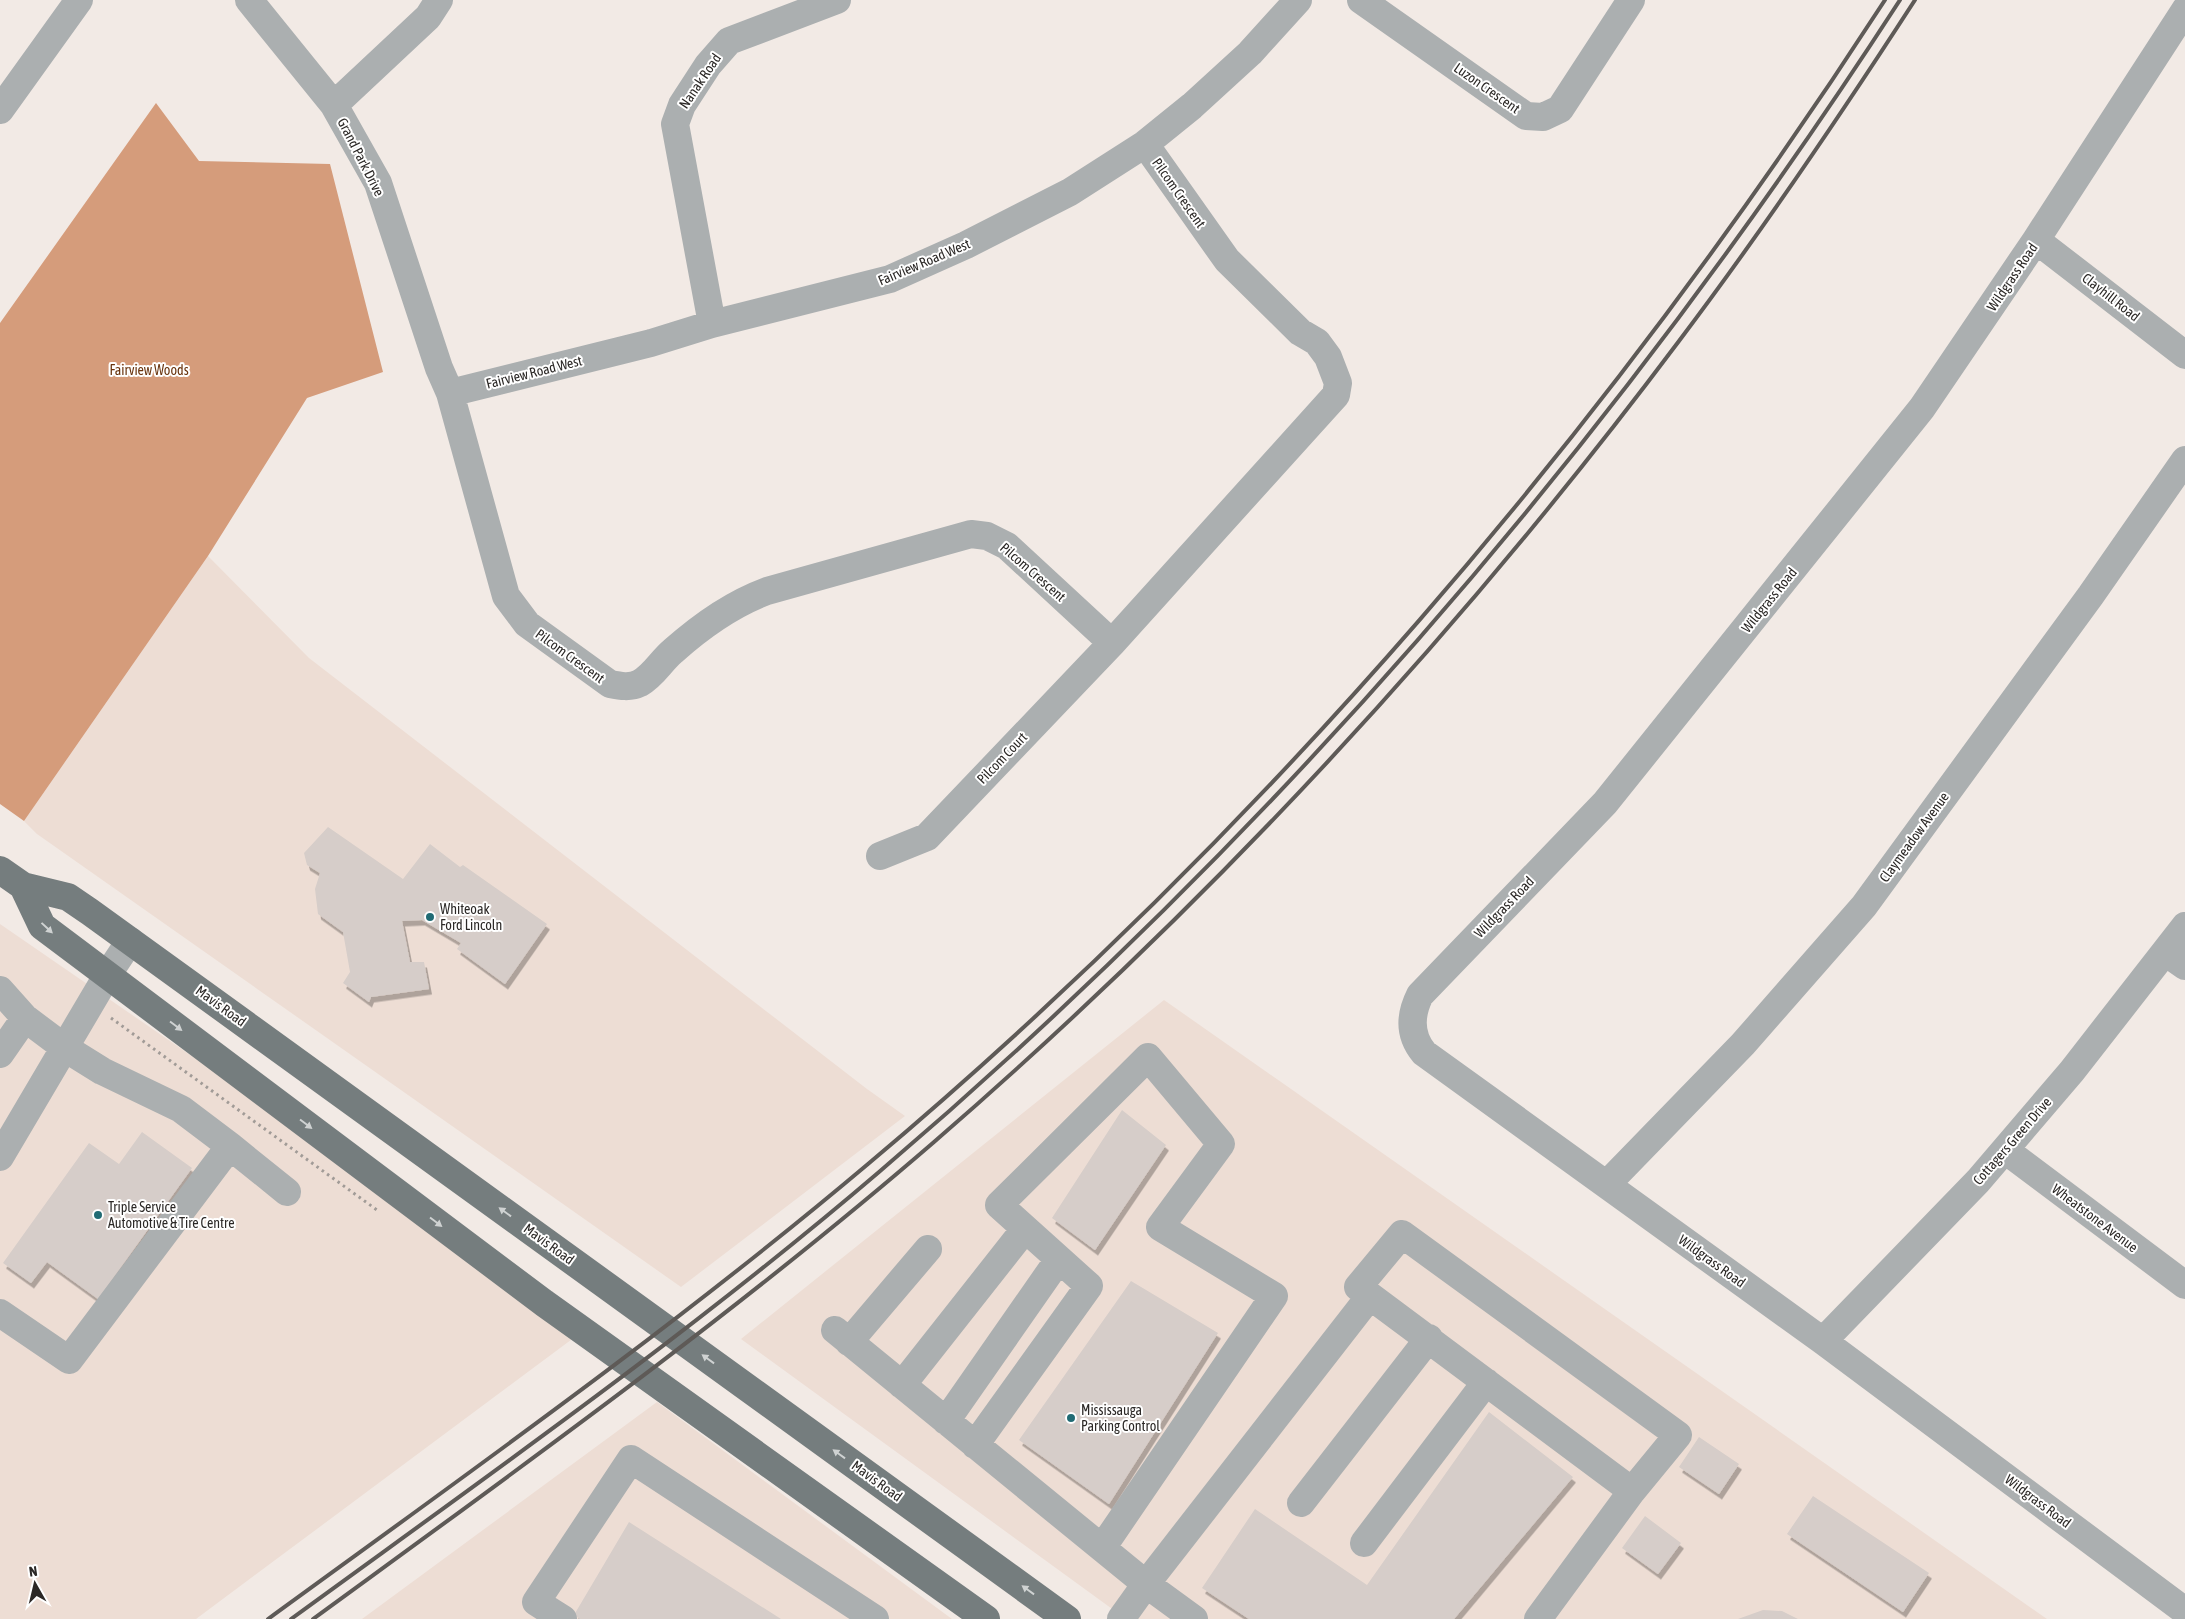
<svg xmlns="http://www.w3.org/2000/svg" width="2185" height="1619" font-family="'Asap Condensed',sans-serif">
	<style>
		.built { fill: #edddd4 }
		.forest { fill: #d59c7b }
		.building { fill: #d6cdc9; filter: url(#shadow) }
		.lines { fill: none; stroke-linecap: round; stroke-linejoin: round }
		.path { stroke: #a19b97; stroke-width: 3; stroke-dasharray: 2.5 4; stroke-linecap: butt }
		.minor { stroke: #abafb0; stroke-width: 28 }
		.major { stroke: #757d7e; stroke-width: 28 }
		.rail { stroke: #5e5a57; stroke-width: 4 }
		.oneway { fill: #cfd2d2 }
		.poi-dot { fill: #216b74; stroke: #fff; stroke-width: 2 }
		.labels { text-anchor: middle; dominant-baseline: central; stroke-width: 4; stroke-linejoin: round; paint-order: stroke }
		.street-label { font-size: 14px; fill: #2b2826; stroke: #fff }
		.park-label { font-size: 14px; fill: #69340e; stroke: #fff }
		.poi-label { font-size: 14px; fill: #2b2826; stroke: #fff; text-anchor: start }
	</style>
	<defs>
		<filter id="shadow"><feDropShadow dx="3" dy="5.5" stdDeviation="0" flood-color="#0004"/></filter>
	</defs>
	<rect width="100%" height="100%" fill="#f2eae5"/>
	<path class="built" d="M208 556 309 658 867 1089 905 1116 681 1287 37 834 24 821Z
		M0 924 587 1328 196 1619H0Z
		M1164 1000 2047 1619H1126L741 1339Z
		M657 1402 952 1619H362Z"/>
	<path class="forest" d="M156 103 199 161 330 164 383 372 307 398 208 556 24 821 0 804V323Z"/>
	<path class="building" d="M328 827 403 879 430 844 460 867 463 865 547 924 505 984 457 949 461 943 422 920 402 921 410 962H424L429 989 371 997 369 1002 343 983 350 972 343 932 318 914 315 889 320 873 307 865 304 853Z
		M1122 1110 1166 1145 1095 1250 1052 1218Z
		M142 1132 192 1168 98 1299 47 1262 31 1283 3 1263 89 1143 119 1164Z
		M1131 1281 1218 1333 1109 1504 1019 1440Z
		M1489 1412 1573 1477 1454 1619H1249L1202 1588 1255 1509 1367 1585Z
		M1699 1437 1739 1464 1719 1494 1679 1467Z
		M1813 1496 1929 1573 1903 1612 1787 1534Z
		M1645 1516 1681 1543 1658 1574 1622 1548Z
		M629 1522 781 1619H580L574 1615Z
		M1763 1610 1782 1611 1798 1619H1738Z"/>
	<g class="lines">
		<path class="path" d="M111 1018 377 1210"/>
		<path class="minor" d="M249 0 334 105 378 183 439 368 450 393 506 596 527 624 610 684C620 686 630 688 640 683 654 675 661 661 673 651 701 626 732 604 767 591L971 534 987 536 1007 546 1112 643
			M1361 0 1526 116 1543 117 1560 109 1631 0
			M2185 10 2036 240 1922 408 1605 803 1420 995C1410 1015 1409 1035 1424 1053L1823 1341 2185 1611
			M334 105 428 17 439 0
			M0 110 79 0
			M2036 240 2185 355
			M712 324 675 124 682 105 708 65 729 41 837 0
			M450 393 651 343 712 324 890 279 966 245 1070 192 1145 144 1192 106 1250 53 1298 0
			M880 856 927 837 1112 643 1336 395 1338 383 1328 357 1317 342 1300 332 1227 260 1145 144
			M2165 952 2185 966
			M0 990 25 1018 65 1048 102 1071 181 1109 230 1146 69 1360 0 1313
			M0 1054 25 1018
			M230 1146 287 1192
			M2005 1150 2185 1285
			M0 1157 108 974 130 941
			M1607 1184 1743 1044 1864 906 2091 595 2185 460
			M835 1330 1146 1584 1121 1619
			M1823 1341 1978 1181 2072 1071 2185 926
			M849 1342 928 1249
			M902 1385 1025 1229
			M946 1421 1059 1259
			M975 1445 1089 1286 999 1205 1148 1057 1221 1144 1160 1227 1274 1296 1102 1548
			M1301 1503 1429 1338
			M1364 1543 1486 1382
			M563 1619 536 1602 631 1459 875 1619
			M1194 1619 1146 1584 1370 1296
			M1538 1619 1632 1491 1678 1435 1402 1234 1358 1287 1632 1491"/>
		<path class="major" d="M0 870 23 886 68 897 90 912 1067 1619
			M23 886 42 926 66 944 544 1303 986 1619"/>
		<path class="rail" d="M268 1619C471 1471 676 1326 868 1164 1264 831 1604 434 1885 0
			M291 1619C490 1474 692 1332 879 1172 1279 831 1615 440 1900 0
			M313 1619C524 1465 736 1313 934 1142 1210 903 1460 633 1679 341 1762 231 1840 116 1915 0"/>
	</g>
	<defs><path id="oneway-solid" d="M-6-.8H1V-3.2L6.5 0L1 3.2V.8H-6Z" transform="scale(1.25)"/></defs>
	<g class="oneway">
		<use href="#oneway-solid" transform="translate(47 928) rotate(43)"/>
		<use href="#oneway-solid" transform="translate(176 1026) rotate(37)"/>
		<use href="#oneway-solid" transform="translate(306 1124) rotate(37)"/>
		<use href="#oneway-solid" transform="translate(505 1212) rotate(-144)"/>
		<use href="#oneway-solid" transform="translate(436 1222) rotate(37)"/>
		<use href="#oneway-solid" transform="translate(708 1359) rotate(-144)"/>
		<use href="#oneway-solid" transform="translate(839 1454) rotate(-144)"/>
		<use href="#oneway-solid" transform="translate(1028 1590) rotate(-144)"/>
	</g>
	<g class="poi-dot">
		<circle cx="430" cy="917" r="5"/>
		<circle cx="98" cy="1215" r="5"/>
		<circle cx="1071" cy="1418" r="5"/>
	</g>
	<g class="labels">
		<g class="street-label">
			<text transform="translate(700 81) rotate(-56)">Nanak Road</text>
			<text transform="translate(1487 88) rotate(35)">Luzon Crescent</text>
			<text transform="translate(361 157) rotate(63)">Grand Park Drive</text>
			<text transform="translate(1179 193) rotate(55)">Pilcom Crescent</text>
			<text transform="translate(924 262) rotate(-23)">Fairview Road West</text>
			<text transform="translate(2012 277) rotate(-56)">Wildgrass Road</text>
			<text transform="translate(2111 297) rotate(38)">Clayhill Road</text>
			<text transform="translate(534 372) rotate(-14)">Fairview Road West</text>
			<text transform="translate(1033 572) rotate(41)">Pilcom Crescent</text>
			<text transform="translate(1769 600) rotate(-51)">Wildgrass Road</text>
			<text transform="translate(570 656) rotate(36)">Pilcom Crescent</text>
			<text transform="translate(1002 758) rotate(-46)">Pilcom Court</text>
			<text transform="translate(1914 837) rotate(-54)">Claymeadow Avenue</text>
			<text transform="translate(1504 907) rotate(-46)">Wildgrass Road</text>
			<text transform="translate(221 1006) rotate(36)">Mavis Road</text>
			<text transform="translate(2012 1141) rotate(-49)">Cottagers Green Drive</text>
			<text transform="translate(2095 1218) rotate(37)">Wheatstone Avenue</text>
			<text transform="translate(549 1244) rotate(36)">Mavis Road</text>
			<text transform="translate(1712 1261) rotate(36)">Wildgrass Road</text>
			<text transform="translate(877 1481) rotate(36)">Mavis Road</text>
			<text transform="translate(2038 1501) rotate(37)">Wildgrass Road</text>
		</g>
		<g class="park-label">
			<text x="149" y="370">Fairview Woods</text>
		</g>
		<g class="poi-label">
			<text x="440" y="909">Whiteoak<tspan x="440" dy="16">Ford Lincoln</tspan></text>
			<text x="108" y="1207">Triple Service<tspan x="108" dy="16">Automotive &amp; Tire Centre</tspan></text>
			<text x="1081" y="1410">Mississauga<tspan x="1081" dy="16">Parking Control</tspan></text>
		</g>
	</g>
	<g transform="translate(35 1584) rotate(352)" stroke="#ffffff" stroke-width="4" paint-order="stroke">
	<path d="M0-4L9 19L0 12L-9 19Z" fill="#2b2826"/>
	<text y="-8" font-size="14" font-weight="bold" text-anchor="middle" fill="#2b2826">N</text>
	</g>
</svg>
